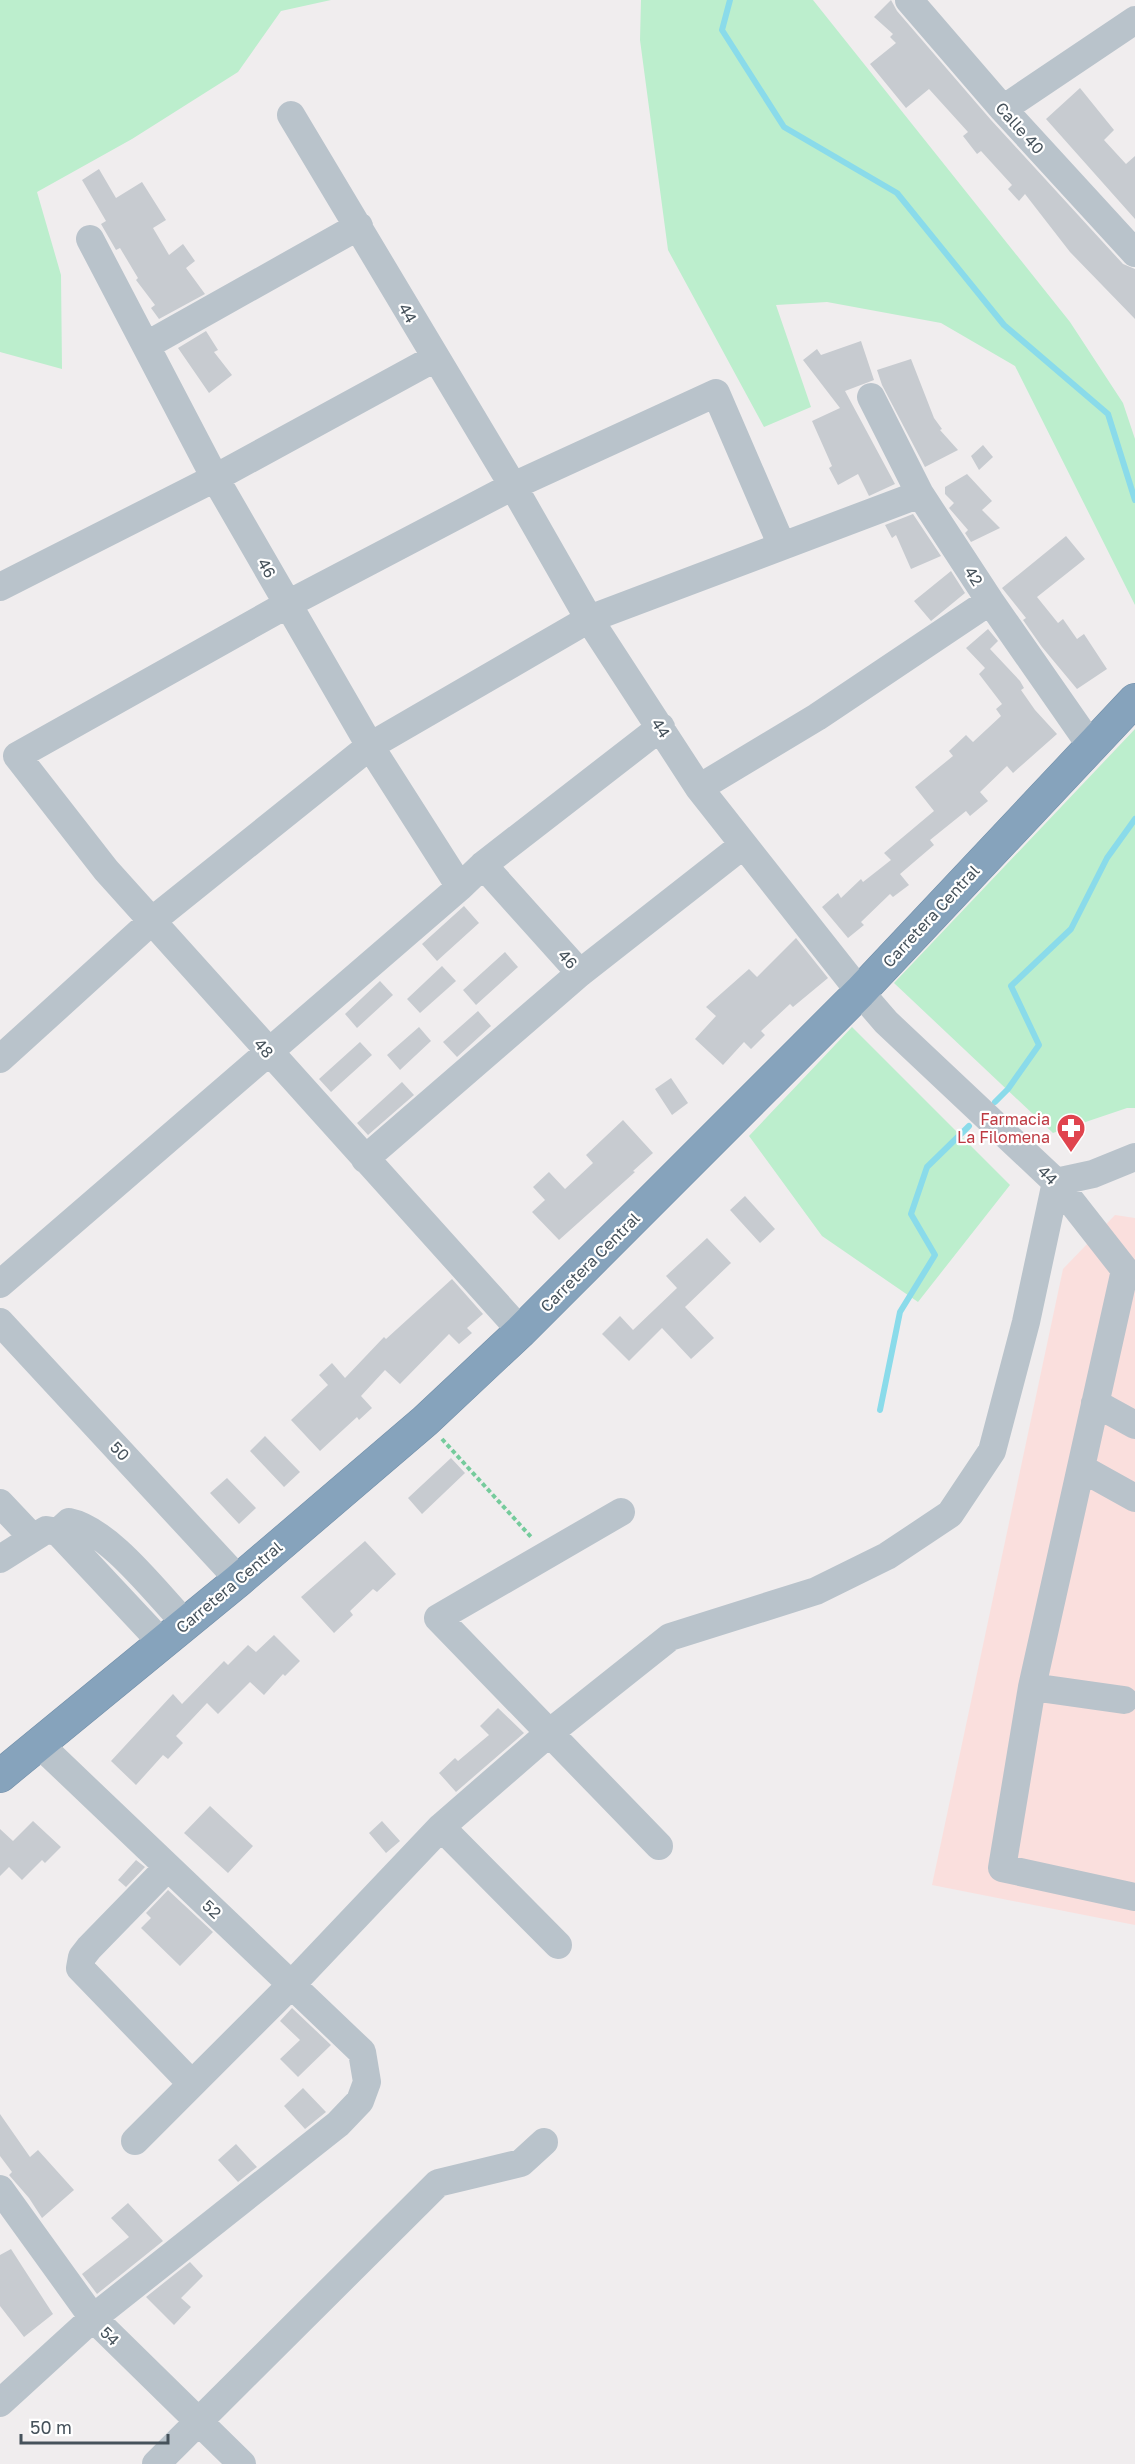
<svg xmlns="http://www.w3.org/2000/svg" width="1135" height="2464" font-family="'Golos Text',sans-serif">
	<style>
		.medical { fill: #fadfdd }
		.green { fill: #bceecd }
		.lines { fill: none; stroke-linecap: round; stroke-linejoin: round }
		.stream { stroke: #8adbea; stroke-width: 6 }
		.building { fill: #c7cbd0 }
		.highway-casing { stroke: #718ea8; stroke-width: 34 }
		.path { stroke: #75cb9c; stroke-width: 4; stroke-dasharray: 4.5 3; stroke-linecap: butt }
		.minor { stroke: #b9c3cb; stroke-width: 28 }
		.highway { stroke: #86a3bc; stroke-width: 33 }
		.labels { text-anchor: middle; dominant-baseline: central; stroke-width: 4.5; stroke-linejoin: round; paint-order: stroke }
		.street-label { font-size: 16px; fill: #46525b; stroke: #fff }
		.health-label { font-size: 16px; fill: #be3a42; stroke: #fff; text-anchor: end }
	</style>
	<rect width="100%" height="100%" fill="#f0edee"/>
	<path class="medical" d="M1115 1215 1135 1218V1925L932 1885 1063 1269Z"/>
	<path class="green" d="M0 0H331L281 11 238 72 132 139 37 192 61 275 62 369 0 352Z
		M641 0H813L1070 322 1123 403 1135 439V605L1015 366 941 323 827 302 776 305 811 407 764 427 668 250 640 40Z
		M1135 729V1108H1127L1053 1133 894 983Z
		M852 1027 1010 1185 918 1302 822 1236 749 1136Z"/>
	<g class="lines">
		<path class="stream" d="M730 0 722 30 784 127 897 193 1004 325 1108 414 1135 500
			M995 1102 1008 1089 1039 1045 1011 986 1071 929 1107 858 1135 819
			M880 1410 900 1312 935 1255 911 1214 927 1167 969 1126"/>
	</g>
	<path class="building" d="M891 0 897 11 991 120 1123 264 1135 269V319L1070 252 1025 194 1019 201 1008 189 1012 185 981 151 977 154 963 136 968 132 929 89 906 108 870 64 896 43 890 37 893 34 874 17Z
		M1080 88 1114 130 1104 140 1126 164 1135 156V219L1046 119Z
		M99 169 116 198 142 182 166 220 153 228 169 255 183 244 195 261 186 268 205 294 159 319 151 308 155 305 136 280 138 278 120 248 116 250 101 224 106 221 82 180Z
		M206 331 218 350 214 352 232 375 209 393 178 348Z
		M861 341 874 380 845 391 895 484 869 496 858 474 838 485 829 468 832 466 812 421 840 408 803 360 817 349 821 355Z
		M911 359 934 418 942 429 940 430 958 450 925 467 882 385 877 370Z
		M983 445 993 457 979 470 971 456Z
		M967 474 992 501 982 510 1000 528 971 542 965 533 968 530 949 508 954 503 945 494V487Z
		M913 514 941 556 911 569 896 535 892 538 885 525Z
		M1066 536 1085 559 1037 597 1058 623 1063 619 1077 639 1084 634 1107 669 1077 689 1042 647 1023 620 1026 618 1002 588Z
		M951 571 965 593 931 621 914 601Z
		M988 629 998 641 990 649 1020 681 1024 688 1021 690 1035 710 1057 734 1013 773 1007 766 980 792 988 801 970 816 966 811 930 840 934 845 900 874 909 885 893 897 890 894 861 922 864 925 848 938 822 907 838 893 841 898 861 879 863 882 891 860 884 853 934 811 915 787 953 756 949 751 966 735 973 742 1001 716 996 709 1002 704 979 674 985 668 966 648Z
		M464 906 479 923 437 961 422 944Z
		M796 938 828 978 793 1007 790 1004 761 1031 765 1035 751 1049 744 1042 723 1065 695 1039 716 1016 706 1007 749 969 757 977Z
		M505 952 518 967 476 1005 463 990Z
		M442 966 456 981 420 1013 407 999Z
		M380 981 393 995 357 1028 345 1014Z
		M478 1011 491 1026 457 1057 443 1042Z
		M419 1027 431 1041 400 1070 387 1055Z
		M360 1042 372 1055 331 1092 319 1079Z
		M671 1078 688 1103 672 1115 655 1089Z
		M402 1082 414 1095 368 1135 357 1123Z
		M623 1120 653 1153 633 1171 635 1172 559 1240 532 1212 545 1200 533 1187 549 1172 565 1189 593 1163 586 1155Z
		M745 1196 775 1229 760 1243 730 1210Z
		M707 1238 731 1263 685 1307 714 1338 691 1359 662 1328 629 1361 602 1334 620 1316 633 1330 677 1288 666 1276Z
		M452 1279 483 1314 467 1328 472 1333 459 1344 449 1334 400 1384 385 1370 361 1396 372 1408 359 1420 357 1417 320 1451 291 1420 328 1385 319 1375 332 1363 345 1378 384 1337 386 1339Z
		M265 1436 300 1472 284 1487 250 1451Z
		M451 1458 465 1473 422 1514 408 1498Z
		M227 1478 256 1508 239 1524 210 1493Z
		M365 1541 396 1574 377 1592 373 1589 350 1611 353 1615 334 1633 301 1597Z
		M274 1635 300 1661 285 1676 283 1674 264 1695 250 1682 218 1714 207 1703 176 1736 183 1743 168 1759 163 1755 136 1785 111 1761 173 1694 182 1704 224 1661 228 1665 248 1645 256 1652Z
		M498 1708 524 1733 456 1792 439 1773 455 1758 458 1761 489 1735 480 1726Z
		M210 1806 253 1846 228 1873 184 1833Z
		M33 1821 61 1847 45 1863 42 1860 22 1880 9 1867 0 1876V1829L13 1841Z
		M382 1821 400 1841 386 1853 369 1833Z
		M136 1860 145 1867 126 1887 118 1880Z
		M168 1890 213 1932 180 1966 141 1928 151 1918 146 1913Z
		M292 2008 331 2045 298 2077 280 2059 300 2040 280 2021Z
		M303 2088 326 2112 305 2129 284 2106Z
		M0 2114 30 2157 38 2150 74 2190 42 2218 29 2198 9 2175 12 2172 0 2156Z
		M236 2144 257 2167 238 2182 218 2160Z
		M128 2203 163 2241 97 2294 82 2274 129 2237 111 2218Z
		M11 2249 53 2314 24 2337 0 2306V2255Z
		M190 2262 203 2276 181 2298 191 2307 174 2325 146 2297Z"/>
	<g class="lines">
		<g class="highway-casing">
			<path id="highway" d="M0 1776 239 1580 425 1421 521 1331 860 992 1135 700"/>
		</g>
		<path class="path" d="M442 1439 532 1538"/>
		<path class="minor" d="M909 0 1003 109 1135 253
			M1003 109 1135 20
			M291 115 513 486 589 619 699 788 860 992 886 1022 1056 1182 1125 1270
			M90 239 215 478 370 746 460 887
			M147 345 359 226
			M871 397 920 494 990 601 1091 746
			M0 587 215 478 435 358
			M699 788 817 717 990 601
			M483 865 580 973
			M0 1059 153 920 370 746 589 619 920 494
			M365 1159 580 973 742 846
			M1056 1182 1093 1174 1135 1157
			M0 1284 460 887 483 865 661 727
			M0 1322 239 1580
			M521 1331 106 870 17 756 288 604 513 486 716 393 782 546
			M1095 1403 1135 1425
			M1081 1468 1135 1498
			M0 1503 33 1538
			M621 1512 438 1618 659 1846
			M58 1532 69 1522C109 1530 156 1593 186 1624
			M0 1559 46 1530 58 1532 162 1643
			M1032 1687 1002 1868 1135 1897
			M1124 1700 1032 1687 1125 1270
			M441 1827 558 1945
			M168 1867 89 1948 82 1957 80 1968 192 2084
			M135 2141 292 1984 441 1827 548 1734 670 1637 816 1591 887 1556 950 1514 992 1451 1026 1322 1056 1182
			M0 2189 93 2318 242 2464
			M0 2403 93 2318 338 2124 360 2101 367 2082 362 2052 39 1744
			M156 2464 438 2183 521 2163 544 2142"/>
		<use href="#highway" class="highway"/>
	</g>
	<defs>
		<g id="pharmacy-pin" transform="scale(1.5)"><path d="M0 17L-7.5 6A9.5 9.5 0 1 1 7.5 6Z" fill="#e0444e" stroke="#fff"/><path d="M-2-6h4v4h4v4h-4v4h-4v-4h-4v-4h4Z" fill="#fff"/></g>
	</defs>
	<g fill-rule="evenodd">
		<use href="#pharmacy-pin" x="1071" y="1128"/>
	</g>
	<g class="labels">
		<g class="street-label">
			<text transform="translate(1020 128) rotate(48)">Calle 40</text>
			<text transform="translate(408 313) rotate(60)">44</text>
			<text transform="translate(267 568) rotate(60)">46</text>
			<text transform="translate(974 576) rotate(57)">42</text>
			<text transform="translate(661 728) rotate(57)">44</text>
			<text transform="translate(931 916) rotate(-47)">Carretera Central</text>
			<text transform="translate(568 959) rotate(48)">46</text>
			<text transform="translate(264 1048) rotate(49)">48</text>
			<text transform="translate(1048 1175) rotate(45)">44</text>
			<text transform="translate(590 1262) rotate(-45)">Carretera Central</text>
			<text transform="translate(120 1451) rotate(47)">50</text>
			<text transform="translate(229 1587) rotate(-40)">Carretera Central</text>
			<text transform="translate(212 1909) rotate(43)">52</text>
			<text transform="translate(110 2336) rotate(45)">54</text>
		</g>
		<g class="health-label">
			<text x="1050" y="1119">Farmacia<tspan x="1050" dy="18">La Filomena</tspan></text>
		</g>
	</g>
	<path d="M21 2434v9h147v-9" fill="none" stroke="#46525b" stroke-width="3"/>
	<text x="30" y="2434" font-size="18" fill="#46525b" stroke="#ffffff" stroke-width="4.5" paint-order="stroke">50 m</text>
</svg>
